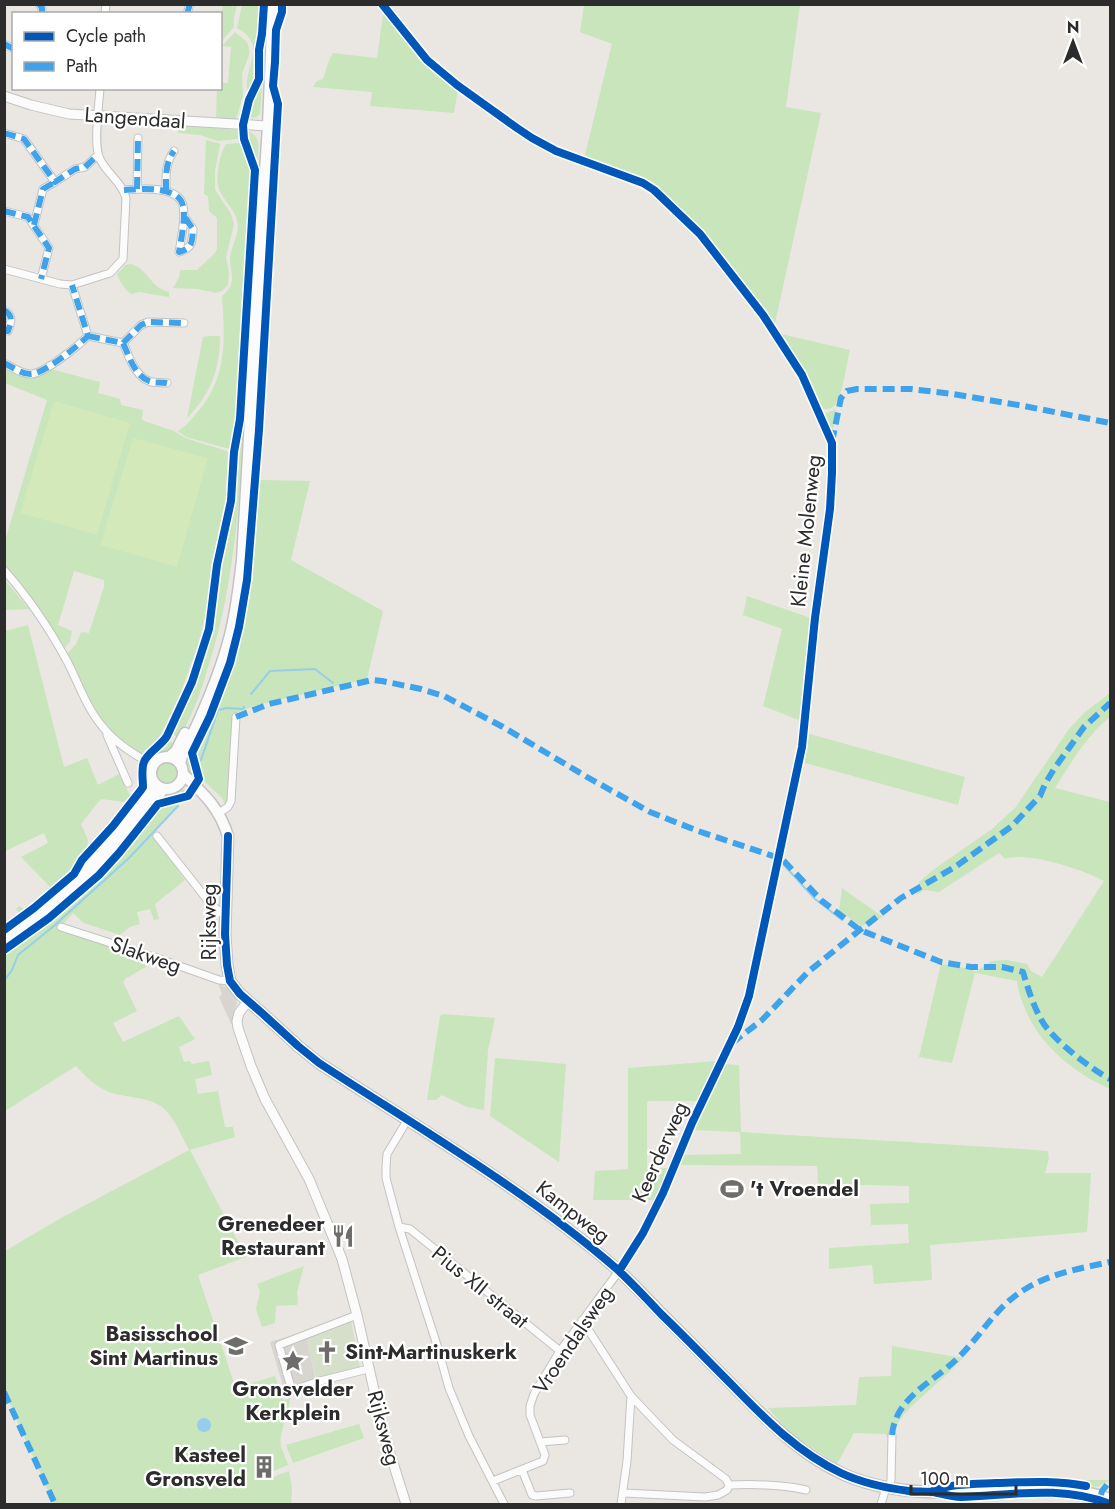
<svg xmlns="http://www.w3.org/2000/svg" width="1115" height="1509" font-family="Jost,sans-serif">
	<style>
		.green { fill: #c8e5bb }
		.cemetery { fill: #d5dfca }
		.pitch { fill: #d3e9b9 }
		.plaza { fill: #d8d5d0 }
		.water { fill: #96ceeb }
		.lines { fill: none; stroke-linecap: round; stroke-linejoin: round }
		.stream { stroke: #96ceeb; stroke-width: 2 }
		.minor-casing { stroke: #c3c3c3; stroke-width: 9 }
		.tertiary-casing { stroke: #c3c3c3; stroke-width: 11 }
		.secondary-casing { stroke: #c3c3c3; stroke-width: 13 }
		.minor { stroke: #fcfbfb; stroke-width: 7 }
		.tertiary { stroke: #fcfbfb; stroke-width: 9 }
		.secondary { stroke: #fcfbfb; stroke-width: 10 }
		.quiet { stroke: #3ea3eb; stroke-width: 6; stroke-dasharray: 12 6; stroke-linecap: butt }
		.cycleway-casing { stroke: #fff; stroke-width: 11 }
		.cycleway { stroke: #0057b8; stroke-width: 8 }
		.labels { text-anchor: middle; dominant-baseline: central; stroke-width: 4.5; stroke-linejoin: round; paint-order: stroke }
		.street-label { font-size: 21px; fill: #2c2c2c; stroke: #fff }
		.poi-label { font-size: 21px; font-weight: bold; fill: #2c2c2c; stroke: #fff; text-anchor: end }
	</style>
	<rect width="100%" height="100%" fill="#eae7e2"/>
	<path class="green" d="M223 4 237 5 234 18V27L221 42V19Z
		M242 5H259L255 80 249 95C248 90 246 86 247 81 250 58 264 43 237 28Z
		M584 5H800L786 107 821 113 774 328 709 239 659 191 651 184 584 159 612 44 580 32Z
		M384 8C406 38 430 65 458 89L454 113 370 106 372 92 313 87 317 81 323 79C327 69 327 62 333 53L377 58Z
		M235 32 247 42 249 48V55L242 74 243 96 236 119 216 118 217 89 220 88 221 83H228L231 47 222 46Z
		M262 82 260 114 256 117 246 119 250 104Z
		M178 125 237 130 239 137 238 139 218 141 200 135 178 133Z
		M246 130C263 137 258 149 257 165L246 137Z
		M206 140 220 144 215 171V190L230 212 234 224 226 257 229 273 228 285 222 291 216 293 198 289 173 288 179 277 180 270H197L215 253 217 249V218L209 211 208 196 204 194Z
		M241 143 250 167 244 311 233 450 186 437 178 431C185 427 190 421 195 415 228 379 225 341 222 296 236 284 232 277 230 262 229 250 238 238 238 226 237 210 224 202 219 189 215 178 220 153 226 144Z
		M131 264C149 269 150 288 169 292V297L139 292 131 294C124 289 120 282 117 274L123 268 125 265Z
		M777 333 850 350C847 361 842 401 833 407 829 409 828 409 823 409L815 402 804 378Z
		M210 336H220C220 369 211 394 187 418L203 337Z
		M5 365 26 375 47 368 100 382 98 393 120 399 121 405 143 410 142 419 144 421 174 431 185 438 227 451 228 453 226 496 212 563 207 609 198 645 180 694 161 735 153 746 142 755 108 730 98 714 66 655 76 644 81 632 89 633 104 587V580L74 571 58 625 72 631 70 642 63 649 31 598 5 564V541L47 400 5 383Z
		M245 408C240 496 235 586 207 671 200 694 192 717 179 738L171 733 192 691 201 663 210 627 233 500 244 409Z
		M836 409 832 435V438L819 412 827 413Z
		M260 480 310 481 291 560 383 611 367 679 257 705 236 713 233 716 229 799 226 806 222 798 203 780 196 753 224 689 239 640 246 611 251 585Z
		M4 579 29 609 5 610Z
		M747 596 811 618 801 721 763 706 782 629 743 615Z
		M28 625 64 767 87 758 98 785 119 774 131 797 138 788 139 761C150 768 148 773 150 785L137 804 102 799 100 800 81 824 88 840 86 856 80 861 73 873 21 915 16 909 19 906 24 909 50 887 21 857 48 843 44 833 5 851V631Z
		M1110 693V717C1087 735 1071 763 1055 788L1110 802V1089C1072 1072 1038 1044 1023 1004 1020 997 1018 989 1017 981L975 973 952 1063 919 1057 941 964 971 969 975 972 992 961 1007 960 1027 964 1031 971 1042 977 1104 881C1084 870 1027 851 1005 859L999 853 939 892 924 890 917 895 919 882 933 870 992 829 1015 808 1069 729 1084 713Z
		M806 733 965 777 958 805 802 762Z
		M169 741 176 745C174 747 172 750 170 752 166 754 152 759 147 759L166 742Z
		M187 751 190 754 196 774 193 780C183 769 184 766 187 751Z
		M157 773a10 10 0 1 1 20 0a10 10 0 1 1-20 0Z
		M177 789 185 790 189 792 187 795 158 802 164 793Z
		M183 800 152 834 185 880 155 904 159 919 154 920 150 909 137 912 140 924 130 927 120 935 84 923 73 913 59 929 156 961 125 979 123 982 137 1011 113 1023 123 1042 179 1016 195 1039 179 1047 184 1062 190 1061 192 1064 209 1061 212 1075 195 1079 198 1094 218 1091 225 1127H233L235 1137 190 1150 246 1257 198 1275 235 1386H241L275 1376 283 1400 290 1398C290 1415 278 1432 281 1446 283 1452 286 1459 288 1465L271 1472 273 1477 289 1471 292 1488 291 1504H54L5 1393V1251L61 1218 189 1150C182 1137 173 1115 162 1107 146 1096 126 1098 109 1092 96 1087 85 1076 76 1066L5 1111 4 952 48 921 92 884 107 870 135 837 158 806Z
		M120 811 130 813 92 858 96 837Z
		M842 888 883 917 862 926 839 911Z
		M443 1014 495 1018 488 1050 484 1110 467 1107 442 1095 436 1100H427L440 1016Z
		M495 1058 566 1064 559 1162 490 1116Z
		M717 1061 698 1101H649L647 1103V1169L668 1168 655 1200H593L595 1171 628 1169V1068Z
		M722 1064 739 1065 741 1132C843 1139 946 1143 1048 1151L1049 1158 1045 1173H1091L1087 1232 930 1245 932 1280 874 1284 872 1265 829 1269V1248L909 1243 908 1224 871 1225 870 1204 909 1203V1186L818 1184 817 1166 677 1165 680 1155 741 1154 740 1132 691 1130Z
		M304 1266 297 1292 298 1302 297 1305 276 1306 275 1323 262 1327 256 1309 260 1292 257 1284Z
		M892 1346 963 1358C954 1367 945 1377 935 1385 920 1400 893 1417 893 1441L885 1434 854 1433 837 1464 791 1434 768 1408 856 1405 859 1377 891 1376Z
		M359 1424 364 1438 293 1463 286 1445Z
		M1055 1480H1110L1098 1487Z"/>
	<path class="cemetery" d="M351 1320 360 1368 316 1379 306 1337Z"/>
	<path class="pitch" d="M54 401 130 423 97 535 20 513Z
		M133 438 208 458 177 567 100 545Z"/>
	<path class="plaza" d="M218 983 230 989 236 998 237 1003 234 1014V1023L231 1024 219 997 222 994Z
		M305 1332 317 1386 286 1396 270 1342Z"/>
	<path class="water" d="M197 1425a7 7 0 1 1 14 0a7 7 0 1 1-14 0Z"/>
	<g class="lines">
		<path class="stream" d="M251 694 270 671 315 669 333 683
			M201 760 218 710 227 708 243 709 244 707
			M782 863 815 899 842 920
			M56 924 130 857 178 806
			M4 981 12 970 18 955 55 925"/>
		<g class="minor-casing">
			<path id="minor" d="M39 4 42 8V14
				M105 14 106 4
				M187 14 190 4
				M4 44 14 49
				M4 133 24 139 55 182 75 169 85 167 98 155
				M137 189 138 138
				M124 190C140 189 179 185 183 206 186 217 181 240 179 252 193 248 192 242 193 229L184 216
				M166 191C166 176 165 163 174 151
				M4 211 28 217 49 248 41 279
				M34 225 43 189 55 182
				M4 269 60 284 72 285 110 273 123 259 126 198C122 182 107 174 100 159 93 146 99 105 100 88
				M4 310C14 316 11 322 8 331H4
				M88 336 123 343C129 356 135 378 152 382 156 383 162 382 167 383
				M123 343 141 325 148 322 184 323
				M4 363C12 367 23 375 32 374 46 372 78 346 88 336L72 285
				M4 570C29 598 49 628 67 661 78 682 86 707 102 726 115 743 134 754 152 765
				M107 735 128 783
				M219 813 228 807 231 801 236 717
				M157 836 209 902 221 913 226 914
				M61 927 157 958 219 980 230 981
				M408 1119 387 1154 386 1167V1178L399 1227 437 1345 449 1388 469 1436 504 1504
				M399 1227 410 1229 560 1351
				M357 1315 279 1345 292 1391 316 1382 368 1369
				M582 1320 631 1396 673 1440 726 1479 729 1485C755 1484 781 1484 806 1490
				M540 1442 565 1440
				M522 1470 532 1495 536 1496 570 1493
				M493 1481 543 1461 545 1455 530 1415V1406L534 1394 560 1351 619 1271 640 1239 674 1166
				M624 1493 705 1497 718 1495 727 1490 729 1485
				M621 1504 627 1461 631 1396
				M881 1504 885 1491 890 1484 891 1480 892 1435"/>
		</g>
		<g class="tertiary-casing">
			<path id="tertiary" d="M4 96 31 105 69 114 268 126
				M248 1001 239 1013 237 1021 238 1028 251 1066 265 1099 309 1179 342 1259 357 1315 384 1434 406 1504"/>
		</g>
		<g class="secondary-casing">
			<path id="secondary" d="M151 773a16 16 0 1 1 32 0a16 16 0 1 1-32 0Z
				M169 757 176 751 185 733
				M180 764 182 756C201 718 218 680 229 639 236 613 239 587 242 560L259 262 268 126 273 4
				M183 774C204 794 219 807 228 836L225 934 227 965 230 981 240 994 263 1014 298 1046 319 1063C420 1129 526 1190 618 1270 633 1283 647 1299 661 1313 689 1341 717 1370 744 1397 775 1428 805 1457 845 1475 878 1489 916 1493 951 1492 1005 1490 1058 1480 1110 1499
				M4 935C53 902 96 863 132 817 140 807 152 795 153 782
				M4 945C45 917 83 887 115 851 125 839 135 827 144 814 151 806 156 796 164 789"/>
		</g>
		<use href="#minor" class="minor"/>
		<use href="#tertiary" class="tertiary"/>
		<use href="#secondary" class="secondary"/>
		<path class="quiet" d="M39 4 42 8V14
			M187 14 190 4
			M4 44 14 49
			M4 133 24 139 55 182 75 169 85 167 98 155
			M137 189 138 138
			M124 190C140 189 179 185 183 206 186 217 181 240 179 252 193 248 192 242 193 229L184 216
			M166 191C166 176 165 163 174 151
			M4 211 28 217 49 248 41 279
			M34 225 43 189 55 182
			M4 310C14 316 11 322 8 331H4
			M88 336 123 343C129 356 135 378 152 382 156 383 162 382 167 383
			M123 343 141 325 148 322 184 323
			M4 363C12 367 23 375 32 374 46 372 78 346 88 336L72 285
			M832 442 841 398 847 391 857 389H911L953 394 1024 406 1110 423
			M236 717 269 704 372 680 382 681 421 689 444 696 503 727 587 777 650 812 698 831 782 859 822 901 860 930 941 962 971 967H1002L1023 972C1028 989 1033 1005 1042 1021 1052 1039 1092 1070 1110 1079
			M732 1043 762 1020 808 972 851 937 901 898 955 867 1012 826 1040 796 1045 784 1054 769 1084 727 1110 703
			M4 1392 55 1504
			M892 1435C893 1424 897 1414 904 1405 919 1386 942 1374 959 1357 983 1333 997 1305 1027 1288 1052 1273 1082 1268 1110 1262
			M1101 1495 1102 1491 1110 1481"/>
		<g class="cycleway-casing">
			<path id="cycleway" d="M382 4 427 60 457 85 517 128 532 138 556 151 643 183 654 190 700 234 763 315 802 375 832 443V473L830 509 815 618 802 747 749 996 738 1027 692 1123 663 1193 643 1233 619 1271
				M228 836 225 934 227 965 230 981 240 994 263 1014 298 1046 319 1063C420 1129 526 1190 618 1270 633 1284 647 1299 661 1314 686 1338 710 1363 735 1388 767 1421 799 1453 841 1473 862 1483 886 1488 909 1491 917 1492 925 1491 933 1492 943 1494 950 1497 961 1497 1012 1495 1061 1485 1110 1504
				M4 930 34 908 74 874 82 860 113 826 141 790 143 787C143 780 141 769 144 762 147 753 162 745 167 736L192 682 209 629 217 565 231 501 234 452 240 419 255 170 244 139 243 125 249 100 259 79V50L262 34 264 4
				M4 950 49 918 99 875 119 853 158 804 188 796 199 779 192 753 210 716 230 663 239 627 247 580 259 430 278 104 273 86 275 62 276 30 282 12V4
				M931 1492C952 1483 974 1484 996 1483 1026 1482 1056 1480 1086 1486"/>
		</g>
		<use href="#cycleway" class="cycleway"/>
	</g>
	<defs>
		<g id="stadium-bare" transform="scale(1.8)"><path d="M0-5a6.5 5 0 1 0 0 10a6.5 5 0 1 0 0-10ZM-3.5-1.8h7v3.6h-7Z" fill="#6e6d6c" stroke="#fff" stroke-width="2.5" paint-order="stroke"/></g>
		<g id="restaurant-bare" transform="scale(1.8)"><path d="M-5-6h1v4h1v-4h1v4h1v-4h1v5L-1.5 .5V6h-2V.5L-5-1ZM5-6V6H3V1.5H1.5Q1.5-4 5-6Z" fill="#6e6d6c" stroke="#fff" stroke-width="2.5" paint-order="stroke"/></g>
		<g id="school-bare" transform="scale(1.8)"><path d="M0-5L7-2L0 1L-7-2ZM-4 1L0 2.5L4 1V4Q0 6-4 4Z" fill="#6e6d6c" stroke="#fff" stroke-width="2.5" paint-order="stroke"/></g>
		<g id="church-bare" transform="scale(1.8)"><path d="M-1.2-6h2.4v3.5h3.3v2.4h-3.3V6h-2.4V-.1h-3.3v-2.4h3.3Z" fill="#6e6d6c" stroke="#fff" stroke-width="2.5" paint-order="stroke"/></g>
		<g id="sight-bare" transform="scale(1.8)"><path d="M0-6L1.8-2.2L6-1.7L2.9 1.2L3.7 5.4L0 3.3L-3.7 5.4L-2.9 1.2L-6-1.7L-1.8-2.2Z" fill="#6e6d6c" stroke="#fff" stroke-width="2.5" paint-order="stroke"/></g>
		<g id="building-bare" transform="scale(1.8)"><path d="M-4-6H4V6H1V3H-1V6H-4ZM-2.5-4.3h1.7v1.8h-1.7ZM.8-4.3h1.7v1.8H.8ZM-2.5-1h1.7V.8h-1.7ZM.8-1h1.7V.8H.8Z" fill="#6e6d6c" stroke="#fff" stroke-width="2.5" paint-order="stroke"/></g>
	</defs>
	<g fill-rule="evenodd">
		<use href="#stadium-bare" x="732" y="1189"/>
		<use href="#restaurant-bare" x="343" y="1236"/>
		<use href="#school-bare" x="236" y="1346"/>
		<use href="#church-bare" x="327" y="1352"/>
		<use href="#sight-bare" x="293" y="1361"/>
		<use href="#building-bare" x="264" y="1467"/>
	</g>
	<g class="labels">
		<g class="street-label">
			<text transform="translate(135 118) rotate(4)">Langendaal</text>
			<text transform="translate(806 531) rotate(-84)">Kleine Molenweg</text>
			<text transform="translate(209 922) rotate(-90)">Rijksweg</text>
			<text transform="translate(146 955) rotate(19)">Slakweg</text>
			<text transform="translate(660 1152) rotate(-66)">Keerderweg</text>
			<text transform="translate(573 1212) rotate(38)">Kampweg</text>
			<text transform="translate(480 1287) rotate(39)">Pius XII straat</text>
			<text transform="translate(573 1340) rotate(-56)">Vroendalsweg</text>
			<text transform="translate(384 1428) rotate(75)">Rijksweg</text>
		</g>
		<g class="poi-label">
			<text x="750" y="1189" text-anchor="start">'t Vroendel</text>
			<text x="325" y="1224">Grenedeer<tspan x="325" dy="24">Restaurant</tspan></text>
			<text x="218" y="1334">Basisschool<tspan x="218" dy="24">Sint Martinus</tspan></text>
			<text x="345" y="1352" text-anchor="start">Sint-Martinuskerk</text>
			<text x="293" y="1389" text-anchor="middle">Gronsvelder<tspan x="293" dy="24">Kerkplein</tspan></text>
			<text x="246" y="1455">Kasteel<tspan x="246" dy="24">Gronsveld</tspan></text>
		</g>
	</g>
	<rect width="1115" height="1509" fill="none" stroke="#2c2c2c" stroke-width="12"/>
	<rect x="12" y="12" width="210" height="78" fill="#ffffff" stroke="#ababab" stroke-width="1.5"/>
	<rect x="24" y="32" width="30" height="9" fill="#0057b8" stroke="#ababab" stroke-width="1.5"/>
	<text x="66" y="42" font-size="18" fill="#2c2c2c">Cycle path</text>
	<rect x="24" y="62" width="30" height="9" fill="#3ea3eb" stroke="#ababab" stroke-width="1.5"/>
	<text x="66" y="72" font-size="18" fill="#2c2c2c">Path</text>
	<g transform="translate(1073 42)" stroke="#ffffff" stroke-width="4.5" paint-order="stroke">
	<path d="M0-4.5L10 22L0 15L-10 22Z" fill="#2c2c2c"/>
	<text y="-9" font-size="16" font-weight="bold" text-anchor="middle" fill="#2c2c2c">N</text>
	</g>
	<path d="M911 1485v9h105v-9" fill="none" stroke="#2c2c2c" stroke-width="3"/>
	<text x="920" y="1485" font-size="18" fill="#2c2c2c" stroke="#ffffff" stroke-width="4.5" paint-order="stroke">100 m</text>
</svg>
